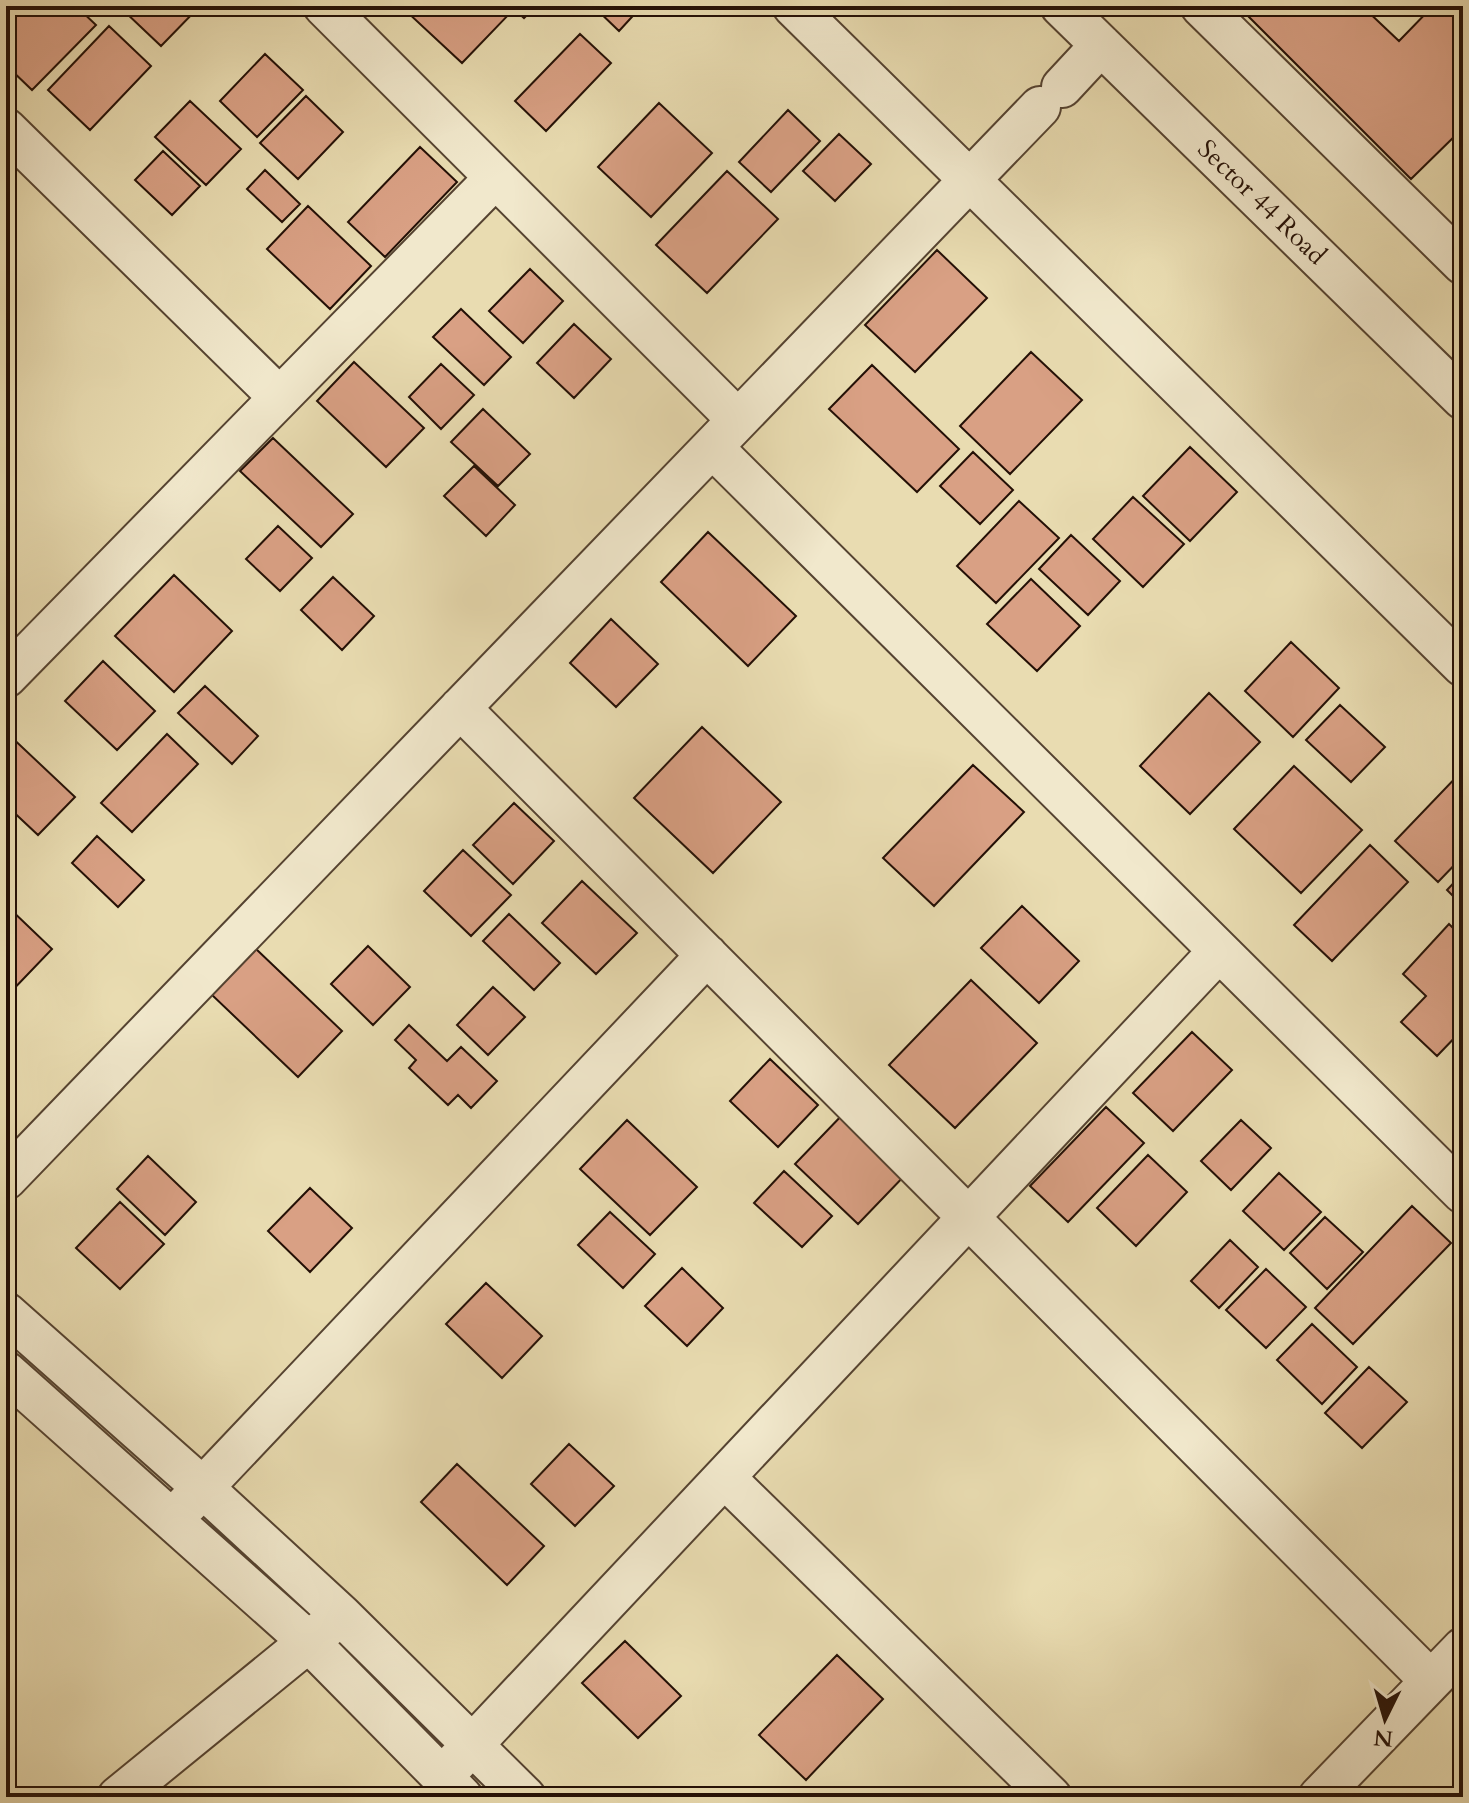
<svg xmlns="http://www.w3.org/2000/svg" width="1469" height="1803" font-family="Cardo,serif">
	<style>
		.building { fill: #d9a084; stroke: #241006; stroke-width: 2 }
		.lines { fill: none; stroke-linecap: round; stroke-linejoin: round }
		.minor-casing { stroke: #554331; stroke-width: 44 }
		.minor { stroke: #f1e8cc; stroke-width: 40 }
		.labels { text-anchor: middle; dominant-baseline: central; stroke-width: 7; stroke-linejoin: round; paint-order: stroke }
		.street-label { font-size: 26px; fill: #241006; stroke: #f1e8cc }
	</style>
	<rect width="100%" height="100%" fill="#e9dcb1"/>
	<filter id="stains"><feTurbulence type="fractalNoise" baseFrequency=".0025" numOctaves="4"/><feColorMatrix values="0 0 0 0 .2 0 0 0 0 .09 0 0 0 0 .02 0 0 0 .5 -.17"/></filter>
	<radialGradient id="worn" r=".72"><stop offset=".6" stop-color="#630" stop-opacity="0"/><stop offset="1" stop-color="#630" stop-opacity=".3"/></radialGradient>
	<path class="building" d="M24 6H76L96 25 32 90 6 65V25Z
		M129 6H200L161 46 124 11Z
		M410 6H536L524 18 514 9 462 63 406 11Z
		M593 6H642L619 31Z
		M1238 6H1362L1399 41 1433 6H1463V128L1411 179Z
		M109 26 151 66 90 130 48 90Z
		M580 34 611 63 546 131 515 101Z
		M265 54 303 90 257 137 220 101Z
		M306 96 343 132 298 179 260 143Z
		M190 101 241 149 206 185 155 137Z
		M659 103 712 153 651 217 598 167Z
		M788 110 820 141 771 192 739 162Z
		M839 134 871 164 835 201 803 171Z
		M420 147 457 182 385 257 348 222Z
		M163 151 200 186 172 215 135 180Z
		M265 170 300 204 282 222 247 189Z
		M727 171 778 219 707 293 656 245Z
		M308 206 371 266 330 309 267 249Z
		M937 250 987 298 915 372 865 325Z
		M530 269 563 301 523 343 489 311Z
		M461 309 511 357 484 385 433 337Z
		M574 324 611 359 574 398 537 363Z
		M1031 352 1082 400 1010 474 960 426Z
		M354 362 424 428 386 467 317 401Z
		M441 364 474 395 441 429 409 397Z
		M872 365 959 449 917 492 829 409Z
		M483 409 530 454 498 486 451 442Z
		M273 438 353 514 321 547 240 471Z
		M1190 447 1237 492 1190 541 1143 496Z
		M973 452 1013 490 980 524 940 486Z
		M474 466 515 505 486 536 444 496Z
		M1133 497 1184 544 1143 587 1093 539Z
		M1019 501 1059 538 996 603 957 566Z
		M278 526 312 558 280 591 246 559Z
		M708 532 796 616 748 666 661 582Z
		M1071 535 1120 581 1088 615 1039 569Z
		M174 575 232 631 174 692 115 636Z
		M333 577 374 616 342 650 301 610Z
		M1031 579 1080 626 1037 671 987 624Z
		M611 619 658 664 616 707 570 663Z
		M1291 642 1339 688 1293 737 1245 691Z
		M103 661 155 711 117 750 65 701Z
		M205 686 258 736 232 764 178 713Z
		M1209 693 1260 742 1190 814 1140 766Z
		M1340 705 1385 747 1351 782 1306 740Z
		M702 727 781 802 713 873 634 798Z
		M6 732 75 797 38 835 6 805Z
		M167 734 198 764 132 832 101 803Z
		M973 765 1024 812 934 906 883 858Z
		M1294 766 1362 830 1301 893 1234 829Z
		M1463 770V856L1438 882 1395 841Z
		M514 803 554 841 513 884 473 845Z
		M97 836 144 880 118 907 72 863Z
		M1370 845 1408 882 1332 961 1294 925Z
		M463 850 511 895 471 936 424 891Z
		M1463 873V906L1447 890Z
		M582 881 637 933 596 974 542 923Z
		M6 905 52 949 6 997Z
		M1022 906 1079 961 1039 1003 981 948Z
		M509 914 560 963 534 990 483 941Z
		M1449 924 1463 938V1029L1437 1056 1401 1022 1426 996 1403 974Z
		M368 946 410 987 373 1025 331 984Z
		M255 948 342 1031 298 1077 211 994Z
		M971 980 1037 1043 955 1128 889 1065Z
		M493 987 525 1017 488 1055 457 1025Z
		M409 1025 447 1061 461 1047 497 1081 471 1108 458 1095 448 1105 409 1068 416 1060 395 1040Z
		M1192 1032 1232 1070 1173 1131 1133 1093Z
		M770 1059 818 1105 778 1147 730 1101Z
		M1106 1107 1144 1143 1068 1222 1030 1186Z
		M846 1111 909 1171 858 1224 795 1164Z
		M627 1120 697 1187 650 1235 580 1169Z
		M1241 1120 1271 1148 1231 1190 1201 1161Z
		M1148 1155 1187 1192 1136 1246 1097 1208Z
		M148 1156 196 1202 165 1235 117 1189Z
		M784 1171 832 1216 802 1247 754 1203Z
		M1279 1173 1321 1212 1284 1250 1243 1211Z
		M310 1188 352 1228 310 1272 268 1231Z
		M120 1202 164 1244 120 1289 76 1248Z
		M1412 1206 1451 1243 1353 1344 1315 1308Z
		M610 1212 655 1254 623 1288 578 1245Z
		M1325 1217 1363 1252 1327 1289 1290 1253Z
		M1230 1240 1258 1267 1219 1308 1191 1281Z
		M682 1268 723 1308 687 1346 645 1306Z
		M1266 1269 1306 1307 1266 1348 1226 1310Z
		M486 1283 542 1336 502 1378 446 1324Z
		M1312 1324 1357 1367 1322 1404 1277 1360Z
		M1369 1367 1407 1402 1362 1448 1325 1413Z
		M569 1444 614 1486 575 1526 531 1484Z
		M457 1464 544 1546 507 1585 421 1502Z
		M625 1641 681 1696 638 1738 582 1683Z
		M837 1655 883 1699 806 1780 759 1735Z"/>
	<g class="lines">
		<g class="minor-casing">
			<path id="minor" d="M324 6 738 420
				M793 6 1463 666
				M1061 6 1463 399
				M1201 6 1463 264
				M1062 87 1101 45
				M6 129 278 396
				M712 447 1463 1193
				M6 677 495 178
				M460 708 1431 1681
				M6 1179 1040 107
				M6 1313 202 1487 341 1615 525 1797
				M6 1372 310 1643 462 1797
				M725 1478 1051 1797
				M172 1520 707 955
				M442 1777 1219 951
				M118 1797 329 1625
				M1319 1797 1463 1648"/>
		</g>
		<use href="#minor" class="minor"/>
	</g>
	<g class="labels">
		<g class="street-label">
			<text transform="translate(1262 202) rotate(44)">Sector 44 Road</text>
		</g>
	</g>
	<rect width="1469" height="1803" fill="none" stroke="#e9dcb1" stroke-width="32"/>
	<rect x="8" y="8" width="1453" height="1787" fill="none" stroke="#241006" stroke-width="4"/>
	<rect x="16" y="16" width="1437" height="1771" fill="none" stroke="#241006" stroke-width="2"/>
	<g transform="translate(1385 1719) rotate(185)" stroke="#f1e8cc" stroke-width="6" paint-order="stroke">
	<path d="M0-6L14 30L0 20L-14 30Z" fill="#241006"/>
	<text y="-12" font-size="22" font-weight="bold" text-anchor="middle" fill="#241006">N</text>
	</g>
	<rect width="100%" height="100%" filter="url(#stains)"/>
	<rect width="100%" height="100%" fill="url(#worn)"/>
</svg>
